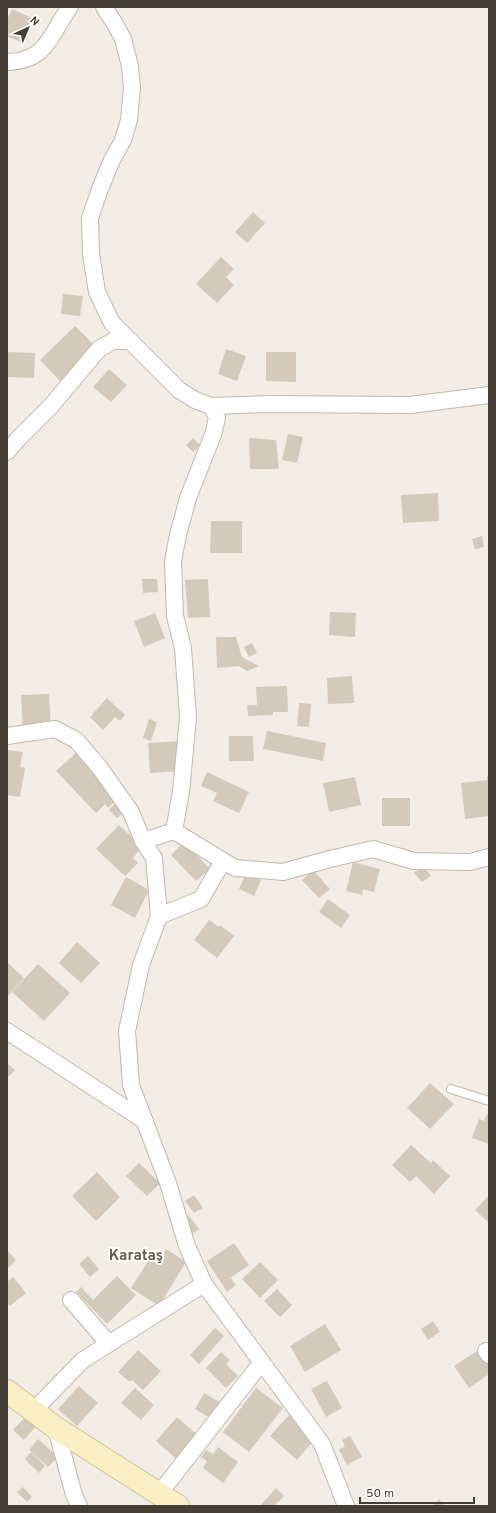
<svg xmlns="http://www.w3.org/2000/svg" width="496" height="1513" font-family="Overpass,sans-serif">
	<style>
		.building { fill: #d3cabb }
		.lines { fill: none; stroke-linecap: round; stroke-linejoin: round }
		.lane-casing { stroke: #bfb9ab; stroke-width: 10 }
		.street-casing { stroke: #bfb9ab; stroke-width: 18 }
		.secondary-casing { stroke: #cfc297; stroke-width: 24 }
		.lane { stroke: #fff; stroke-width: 8 }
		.street { stroke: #fff; stroke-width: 16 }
		.secondary { stroke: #fbefc6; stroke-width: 22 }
		.labels { text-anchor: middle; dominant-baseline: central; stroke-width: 4; stroke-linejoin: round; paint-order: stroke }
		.quarter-label { font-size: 15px; font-weight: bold; fill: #665c4d; stroke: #fff }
	</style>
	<rect width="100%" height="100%" fill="#f2eee5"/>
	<path class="building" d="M12 9 34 19 23 43 7 36V20Z
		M253 212 265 223 247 243 235 232Z
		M221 257 234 269 226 277 234 285 217 303 196 284Z
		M63 294 83 296 80 316 61 314Z
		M75 326 96 347 61 382 40 360Z
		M226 349 246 356 237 381 218 374Z
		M7 352 35 353 34 378 7 377Z
		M266 352H296V382L266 381Z
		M109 369 127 385 111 402 93 387Z
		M288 434 303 437 297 463 282 460Z
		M193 438 200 445 193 452 186 445Z
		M249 438 276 440 279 469H250Z
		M438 493 439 521 403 523 401 495Z
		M211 521H242V553H210Z
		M482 536 484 547 475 549 472 539Z
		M142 579H157L158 592 143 593Z
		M208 579 210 617 188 618 185 580Z
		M330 612 356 613 355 637 329 635Z
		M155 613 165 638 144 647 134 621Z
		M216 637H236L242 657 259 666 247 671 239 666 217 668Z
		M252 643 257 653 249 657 244 647Z
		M352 676 354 703 328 704 327 678Z
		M287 686 288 712H273V715L248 716 247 705H257L256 687Z
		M49 694 51 729 23 730 21 695Z
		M107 698 125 715 120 721 115 717 103 730 90 717Z
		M299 703 311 704 309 727 297 726Z
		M149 719 157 722 151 741 143 738Z
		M267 731 326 743 323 761 263 749Z
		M229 736H253L254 761H229Z
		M180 741 182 771 150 773 148 743Z
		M7 750 23 752 20 767 25 768 20 797 7 795Z
		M79 750 118 798 108 808 105 804 96 813 56 771Z
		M207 772 249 792 239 813 213 801 217 793 201 786Z
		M487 776H489V816L465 819 461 783 487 780Z
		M355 777 361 805 329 812 323 783Z
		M382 798H410V826H382Z
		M116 802 125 811 117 818 109 810Z
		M119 825 142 847 133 858 138 863 125 876 96 849Z
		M184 842 210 869 196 881 171 855Z
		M353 862 380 869 374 892 363 889 362 895 346 891Z
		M423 866 431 876 422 882 414 873Z
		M313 870 330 889 319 898 302 880Z
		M246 873 261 880 254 896 239 889Z
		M126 877 149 890 135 918 111 905Z
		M328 899 350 915 341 928 319 912Z
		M209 920 219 927 220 925 234 936 217 958 194 940Z
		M77 942 100 963 81 983 59 963Z
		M7 962 24 978 7 997Z
		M38 964 70 993 44 1021 12 992Z
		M7 1063 15 1070 7 1078Z
		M430 1083 454 1104 430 1129 407 1108Z
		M487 1114 489 1115V1144L472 1138 479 1119 484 1121Z
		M411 1145 431 1163 433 1160 450 1176 434 1194 416 1176 410 1182 392 1165Z
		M139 1163 160 1183 147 1196 126 1176Z
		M97 1172 120 1197 96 1221 72 1196Z
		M194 1195 203 1208 194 1213 185 1201Z
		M489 1195V1223L475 1210Z
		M189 1216 199 1229 191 1235 181 1221Z
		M234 1243 249 1265 226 1281 231 1278 236 1285 227 1292 207 1261Z
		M166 1249 186 1262 159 1306 131 1288 154 1252 161 1257Z
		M7 1250 16 1260 7 1269Z
		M88 1256 99 1269 90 1277 79 1264Z
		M260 1262 278 1280 260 1298 242 1279Z
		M117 1276 136 1295 107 1324 76 1292 81 1287 93 1300Z
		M13 1277 26 1293 10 1306 7 1303V1282Z
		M277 1289 292 1305 280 1317 264 1301Z
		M433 1321 440 1332 428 1340 421 1329Z
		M325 1324 341 1350 305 1372 290 1346Z
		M215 1328 224 1336 199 1364 190 1355Z
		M138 1350 161 1371 143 1390 132 1380 130 1382 118 1372Z
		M484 1350 489 1357V1374L469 1388 454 1366 477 1351 479 1354Z
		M221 1352 230 1360 226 1364 238 1376 226 1388 206 1368Z
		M327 1381 342 1408 326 1417 311 1389Z
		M79 1386 98 1403 77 1426 58 1409Z
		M135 1388 154 1405 141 1420 121 1403Z
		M256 1388 283 1408 249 1452 223 1432Z
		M204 1393 221 1403 212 1419 195 1409Z
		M293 1411 315 1439 297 1460 270 1436Z
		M26 1416 37 1425 24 1440 13 1430Z
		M177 1417 201 1438 180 1462 156 1441Z
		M350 1436 362 1457 347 1465 339 1450 345 1446 342 1440Z
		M38 1439 58 1457 48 1467 29 1450Z
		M218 1447 238 1462 223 1483 203 1468 207 1461 201 1457 206 1450 213 1454Z
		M31 1452 45 1466 39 1473 25 1459Z
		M23 1487 32 1497 27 1502 17 1492Z
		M276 1488 284 1496 274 1506H260Z
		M439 1499 445 1506H432Z"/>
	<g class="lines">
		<g class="lane-casing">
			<path id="lane" d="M451 1089 489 1101"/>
		</g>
		<g class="street-casing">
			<path id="street" d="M104 7 115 24 123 39 130 66 132 88 129 120 123 140 112 160 100 189 90 218 91 254 97 292 112 323 179 390 195 400 211 406 217 417 214 432 188 498 178 535 173 561 175 616 183 648 188 717 181 792 174 831
				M7 62C48 61 50 34 70 7
				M211 406 271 404 410 405 489 395
				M7 452 17 440 50 407 99 349 113 341H131
				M7 736 55 729 76 740 100 768 131 812 143 841 154 858 159 916 141 965 127 1031 131 1085 168 1183 187 1246 204 1284 322 1444 346 1506
				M143 841 174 831 235 868 283 872 330 859 373 849 414 861 470 862 489 857
				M159 916 201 899 223 861
				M7 1031 145 1121
				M71 1300 109 1344
				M486 1351 489 1355
				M33 1411 83 1360 204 1284
				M56 1428 74 1495 79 1506
				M159 1494 262 1362"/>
		</g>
		<g class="secondary-casing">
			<path id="secondary" d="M7 1391 56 1428 178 1506"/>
		</g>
		<use href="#lane" class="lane"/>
		<use href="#street" class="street"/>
		<use href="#secondary" class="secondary"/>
	</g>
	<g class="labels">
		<g class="quarter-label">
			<text x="136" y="1256">Karataş</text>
		</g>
	</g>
	<rect width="496" height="1513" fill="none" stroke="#443e35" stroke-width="16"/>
	<g transform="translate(28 28) rotate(44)" stroke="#ffffff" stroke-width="3" paint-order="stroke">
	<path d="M0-3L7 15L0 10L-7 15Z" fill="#443e35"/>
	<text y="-6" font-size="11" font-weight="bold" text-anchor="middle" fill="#443e35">N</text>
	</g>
	<path d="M360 1497v6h114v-6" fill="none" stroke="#443e35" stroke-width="2"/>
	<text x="366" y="1497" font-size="12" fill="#443e35" stroke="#ffffff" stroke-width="3" paint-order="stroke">50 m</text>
</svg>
